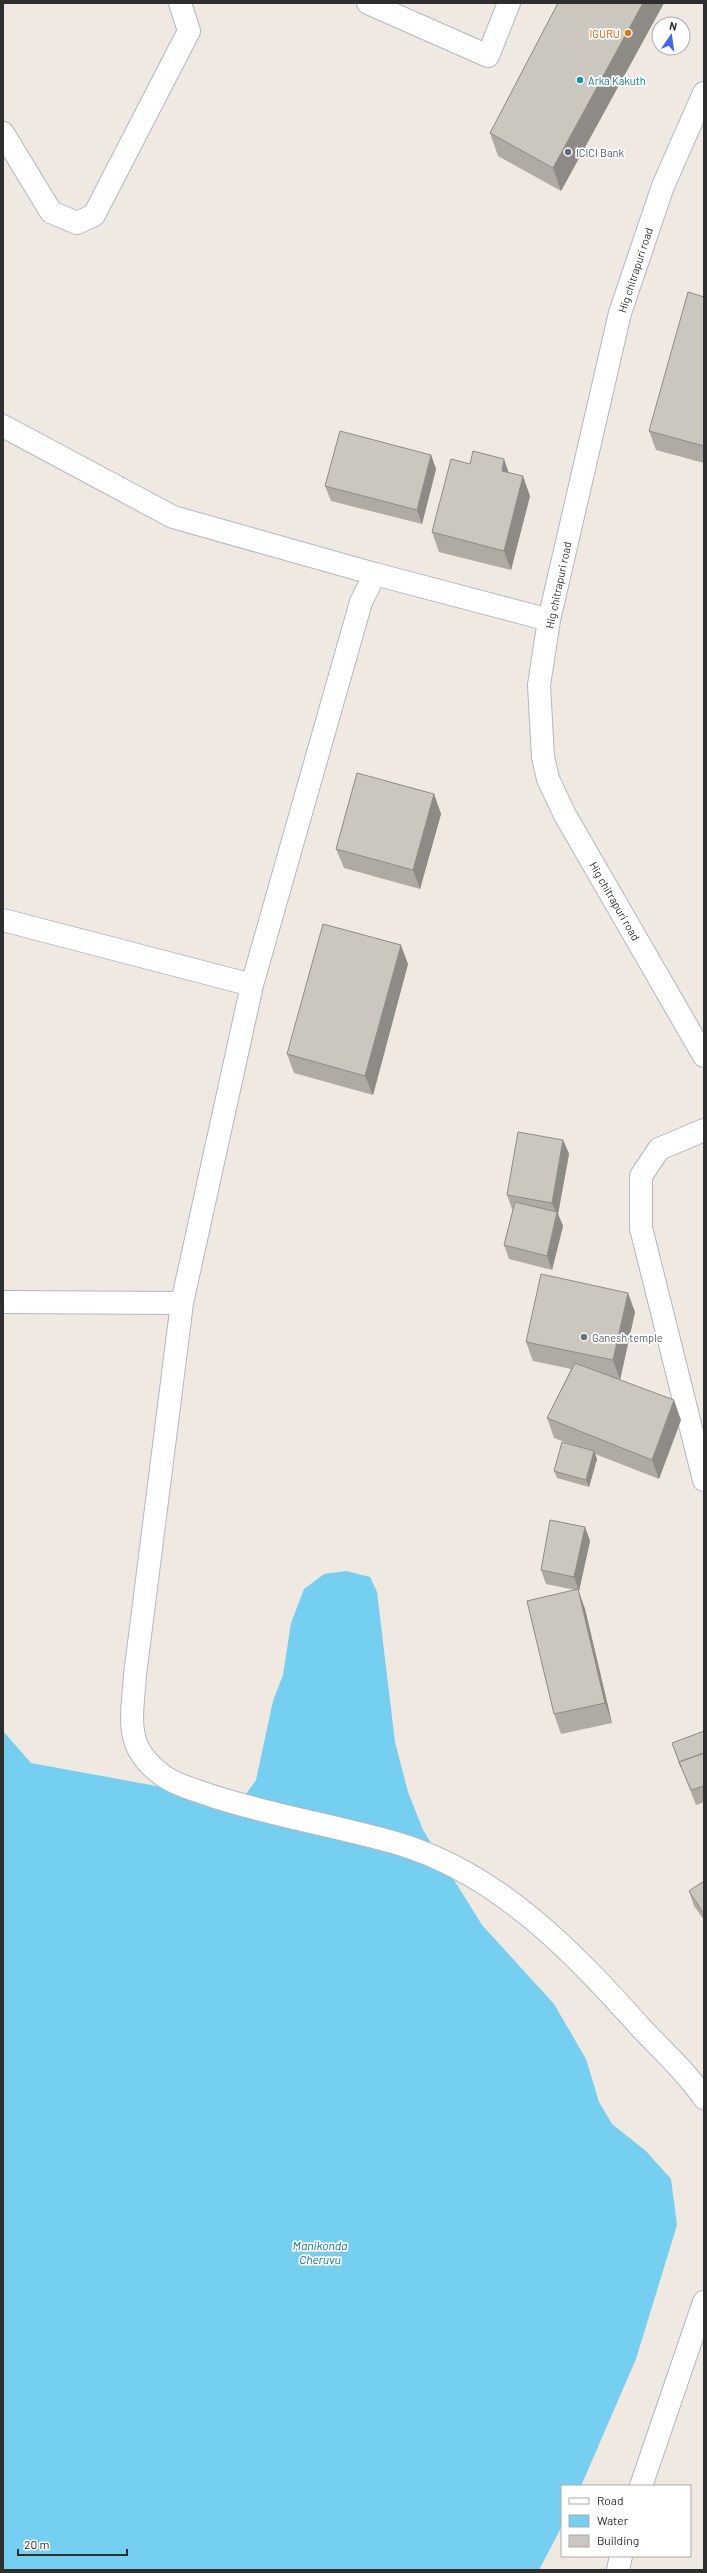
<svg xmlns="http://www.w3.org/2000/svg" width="707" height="2573" font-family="Barlow,sans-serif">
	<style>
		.water { fill: #75cff0 }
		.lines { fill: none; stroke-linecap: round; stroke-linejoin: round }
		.minor-casing { stroke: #b4b7c1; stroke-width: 24 }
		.minor { stroke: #fff; stroke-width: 22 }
		.wall { fill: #afaba4 }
		.shaded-wall { fill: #8e8b86 }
		.building { fill: #cbc7bf; stroke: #8e8b86 }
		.food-dot { fill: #e8710a; stroke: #fff; stroke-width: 1.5 }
		.culture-dot { fill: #0f9aa8; stroke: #fff; stroke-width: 1.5 }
		.service-dot { fill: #5c6f8a; stroke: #fff; stroke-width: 1.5 }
		.worship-dot { fill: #6b7280; stroke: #fff; stroke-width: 1.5 }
		.labels { text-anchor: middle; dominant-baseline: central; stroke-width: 3.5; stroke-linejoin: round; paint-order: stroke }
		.food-label { font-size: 11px; fill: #c56008; stroke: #fff; text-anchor: end }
		.culture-label { font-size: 11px; fill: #0d838f; stroke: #fff; text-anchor: start }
		.service-label { font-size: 11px; fill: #4e5e75; stroke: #fff; text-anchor: start }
		.street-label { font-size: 11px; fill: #2e2e2e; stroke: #fff }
		.worship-label { font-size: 11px; fill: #5b616d; stroke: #fff; text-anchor: start }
		.water-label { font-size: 12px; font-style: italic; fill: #0d6fa3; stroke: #fff }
	</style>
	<rect width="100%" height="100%" fill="#efe9e1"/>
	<path class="water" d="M346 1571 370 1577 377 1592 395 1742 408 1792 423 1830 482 1925 554 2004 586 2059 599 2102 612 2124 646 2151 671 2179 677 2225 636 2359 581 2486H562V2526L539 2570H3V1731L31 1763 189 1792 244 1797 256 1780 273 1701 283 1675 291 1623 304 1589 324 1574Z"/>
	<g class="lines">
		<g class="minor-casing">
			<path id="minor" d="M368 3 488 56 509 3
				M704 93 663 186 620 313 549 620 539 685 543 757 548 779 565 815 704 1056
				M3 133 51 212 77 223 94 215 189 31 180 3
				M3 426 173 517 375 574
				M549 620 375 574 361 602 252 985 182 1303 135 1675C132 1720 123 1748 165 1777 180 1787 199 1791 215 1797 275 1816 336 1826 396 1843 499 1873 574 1953 643 2030 664 2052 687 2073 704 2098
				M3 920 252 985
				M704 1130 659 1149 641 1176V1228L704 1480
				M3 1302 182 1303
				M641 2486 704 2302
				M618 2570 621 2556"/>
		</g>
		<use href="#minor" class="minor"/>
	</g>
	<path class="wall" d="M558 3H664L561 191 498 156 490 133Z
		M704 297V463L656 450 649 431Z
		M431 455 436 469 422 524 331 501 325 486Z
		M470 464 509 473 530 496 511 570 439 552 432 532Z
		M434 794 441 814 420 889 344 868 336 849Z
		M408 964 373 1095 294 1073 287 1054Z
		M563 1140 569 1154 558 1214 563 1226 552 1270 509 1259 504 1245 513 1209H512L507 1195Z
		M635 1312 620 1380 618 1379 681 1420 659 1479 595 1454 597 1459 589 1487 557 1478 554 1471 573 1445 554 1438 547 1418 571 1369 533 1361 526 1342Z
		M585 1527 590 1541 579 1591H578L585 1609 612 1723 561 1734 554 1714 575 1590 546 1584 541 1570Z
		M704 1731V1802L696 1805 672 1743Z
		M704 1881V1920L694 1906 689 1891Z"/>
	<path class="shaded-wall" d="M643 3H664L561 191 553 168Z
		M431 455 436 469 422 524 417 510Z
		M504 459 511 479 502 471Z
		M523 476 530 496 511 570 504 551Z
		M434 794 441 814 420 889 413 870Z
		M401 945 408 964 373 1095 365 1076Z
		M563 1140 569 1154 558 1214 563 1226 552 1270 547 1256 557 1215 552 1203Z
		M628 1293 635 1312 620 1380 613 1360Z
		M674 1400 681 1420 659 1479 652 1460Z
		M594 1451 597 1459 589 1487 586 1480Z
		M585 1527 590 1541 579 1591 574 1577Z
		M578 1589 585 1609 612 1723 605 1703Z"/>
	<path class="building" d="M558 3H643L553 168 490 133Z
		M688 292 704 297V446L649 431Z
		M340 431 431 455 417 510 325 486Z
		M473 451 504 459 502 471 523 476 504 551 432 532 451 459 470 464Z
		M357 773 434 794 413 870 336 849Z
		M323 924 401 945 365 1076 287 1054Z
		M518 1132 563 1140 552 1203 507 1195Z
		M515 1202 557 1212 547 1256 504 1245Z
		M541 1274 628 1293 613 1360 526 1342Z
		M575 1363 674 1400 652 1460 547 1418Z
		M562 1442 594 1451 586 1480 554 1471Z
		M550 1520 585 1527 574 1577 541 1570Z
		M578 1589 605 1703 554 1714 527 1601Z
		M704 1731V1753L679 1762 681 1767 672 1743Z
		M704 1753V1786L691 1790 679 1762Z
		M704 1881V1914L689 1891Z"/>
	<circle class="food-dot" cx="628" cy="33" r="4"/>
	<circle class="culture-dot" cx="580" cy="80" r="4"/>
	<circle class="service-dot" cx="568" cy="152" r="4"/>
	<circle class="worship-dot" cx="584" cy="1337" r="4"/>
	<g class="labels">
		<g class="food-label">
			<text x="620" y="33">IGURU</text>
		</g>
		<g class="culture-label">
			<text x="588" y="80">Arka Kakuth</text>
		</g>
		<g class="service-label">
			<text x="576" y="152">ICICI Bank</text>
		</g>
		<g class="street-label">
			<text transform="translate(635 270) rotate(-72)">Hig chitrapuri road</text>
			<text transform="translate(558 585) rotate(-78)">Hig chitrapuri road</text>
			<text transform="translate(615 901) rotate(60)">Hig chitrapuri road</text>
		</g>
		<g class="worship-label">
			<text x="592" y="1337">Ganesh temple</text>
		</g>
		<g class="water-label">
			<text x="320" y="2245">Manikonda<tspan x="320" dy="14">Cheruvu</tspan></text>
		</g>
	</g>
	<rect width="707" height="2573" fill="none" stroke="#2e2e2e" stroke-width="8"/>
	<rect x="561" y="2485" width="130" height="72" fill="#ffffff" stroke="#ababab"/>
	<rect x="569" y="2498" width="20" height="6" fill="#ffffff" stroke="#ababab"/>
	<text x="597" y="2505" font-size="12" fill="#2e2e2e">Road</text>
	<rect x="569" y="2515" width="20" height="12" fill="#75cff0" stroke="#ababab"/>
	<text x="597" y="2525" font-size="12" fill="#2e2e2e">Water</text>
	<rect x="569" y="2535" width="20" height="12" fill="#cbc7bf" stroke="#ababab"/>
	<text x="597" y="2545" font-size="12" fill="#2e2e2e">Building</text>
	<g transform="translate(671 36) rotate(13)"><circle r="19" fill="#ffffff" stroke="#ababab"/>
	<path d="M0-3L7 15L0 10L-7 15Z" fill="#4264fb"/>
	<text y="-6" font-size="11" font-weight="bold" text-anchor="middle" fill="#2e2e2e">N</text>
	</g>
	<path d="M18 2549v6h109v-6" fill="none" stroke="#2e2e2e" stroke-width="2"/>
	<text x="24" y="2549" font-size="12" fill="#2e2e2e" stroke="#ffffff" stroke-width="3" paint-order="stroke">20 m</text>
</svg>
